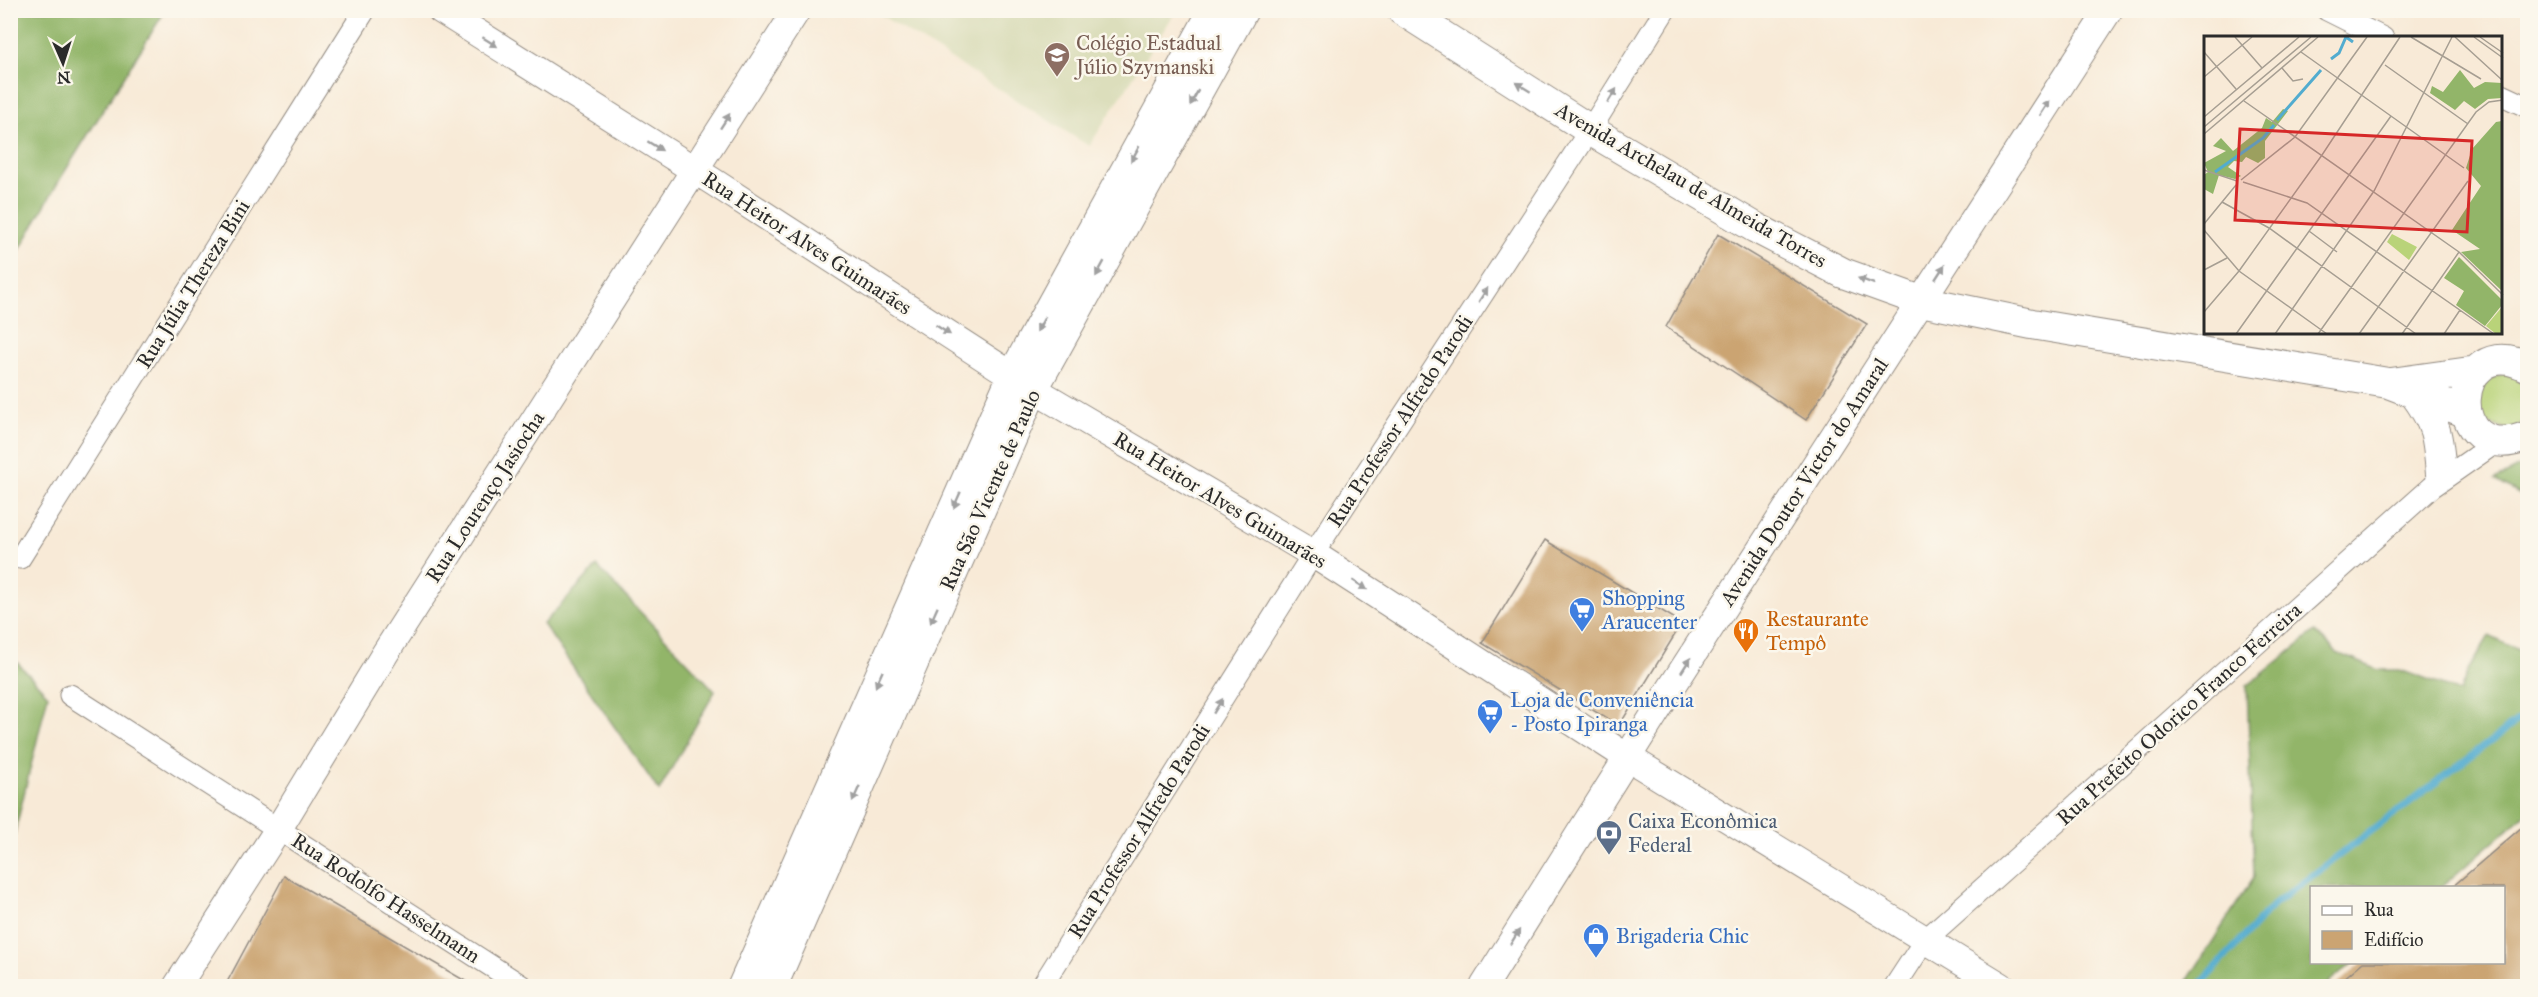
<svg xmlns="http://www.w3.org/2000/svg" width="2538" height="997" font-family="'IM FELL Great Primer',serif">
	<style>
		.built { fill: #dcdebc }
		.green { fill: #b9d379; stroke: #727f52; stroke-width: 1.5 }
		.forest { fill: #92b569; stroke: #5e704a; stroke-width: 1.5 }
		.lines { fill: none; stroke-linecap: round; stroke-linejoin: round }
		.stream { stroke: #52accf; stroke-width: 7 }
		.building { fill: #cba472 }
		.minor-casing { stroke: #928a81; stroke-width: 23 }
		.tertiary-casing { stroke: #928a81; stroke-width: 29 }
		.secondary-casing { stroke: #928a81; stroke-width: 32 }
		.minor { stroke: #fff; stroke-width: 21 }
		.tertiary { stroke: #fff; stroke-width: 27 }
		.secondary { stroke: #fff; stroke-width: 30 }
		.oneway { fill: #a0a0a0 }
		.labels { text-anchor: middle; dominant-baseline: central; stroke-width: 5; stroke-linejoin: round; paint-order: stroke }
		.education-label { font-size: 21px; fill: #785e54; stroke: #fbf7ec; text-anchor: start }
		.street-label { font-size: 21px; fill: #2b2b2b; stroke: #fbf7ec }
		.shop-label { font-size: 21px; fill: #366cbe; stroke: #fbf7ec; text-anchor: start }
		.food-label { font-size: 21px; fill: #c56008; stroke: #fbf7ec; text-anchor: start }
		.service-label { font-size: 21px; fill: #4e5e75; stroke: #fbf7ec; text-anchor: start }
		.inset-river { fill: none; stroke: #52accf; stroke-width: 3 }
		.inset-road { fill: none; stroke: #a69e92; stroke-width: 1.5 }
		.view { fill: #d62828; fill-opacity: 0.15; stroke: #d62828; stroke-width: 3 }
		.inset-edge { fill: none; stroke: #2b2b2b; stroke-width: 3 }
	</style>
	<rect width="100%" height="100%" fill="#fbf7ec"/>
	<filter id="ink" filterUnits="userSpaceOnUse"><feTurbulence type="fractalNoise" baseFrequency=".0167" numOctaves="2"/><feDisplacementMap in="SourceGraphic" scale="12" xChannelSelector="R" yChannelSelector="G"/><feConvolveMatrix kernelMatrix="1 2 1 2 8 2 1 2 1" color-interpolation-filters="sRGB"/></filter>
	<filter id="wash" filterUnits="userSpaceOnUse"><feTurbulence type="fractalNoise" baseFrequency=".008" numOctaves="4" result="noise"/><feDisplacementMap in="SourceGraphic" scale="24" xChannelSelector="R" yChannelSelector="G"/><feGaussianBlur stdDeviation="1.35" result="paint"/><feColorMatrix in="noise" values="0 0 0 0 0 0 0 0 0 0 0 0 0 0 0 0 0 1.4 0 .05"/><feComposite in="paint" operator="in"/></filter>
	<g filter="url(#wash)">
		<rect width="100%" height="100%" fill="#f8ead7"/>
		<path class="built" d="M874 11 1176 10V11L1089 146Z"/>
		<path class="green" d="M2504 373 2523 380 2527 385V419L2513 431 2480 421 2477 389 2484 381Z"/>
		<path class="forest" d="M11 10 165 11 59 181 11 265Z
			M2527 463V499L2495 480Z
			M597 566 715 691 659 791 543 624Z
			M2315 632 2337 653 2379 670H2400L2460 692 2468 670 2489 636 2527 654V813L2441 887 2312 888V962L2353 963 2325 986H2184L2254 877 2247 686Z
			M11 656 48 695 11 848Z"/>
		<g class="lines">
			<path class="stream" d="M2199 986 2273 905 2528 713"/>
		</g>
		<g id="blocks">
			<path class="building" d="M1718 234 1867 324 1806 420 1666 327Z
				M1545 540 1682 623 1619 726 1482 643Z
				M2528 822V986H2335L2363 962H2504V888H2451Z
				M284 876 474 986H225Z"/>
		</g>
	</g>
	<g filter="url(#ink)">
		<use href="#blocks" fill-opacity="0" stroke="#928a81" stroke-width="1.5"/>
		<g class="lines">
			<g class="minor-casing">
				<path id="minor" d="M2327 10 2383 38
					M2500 94 2528 107
					M20 558 365 10
					M70 695 522 986
					M1042 986 1313 554 1590 130 1665 10
					M1895 986 1925 940 2432 487 2498 441"/>
			</g>
			<g class="tertiary-casing">
				<path id="tertiary" d="M441 10 712 181 1033 389 1313 554 1627 757 2001 986
					M177 986 279 828 386 652 797 10
					M1484 986 1666 696 2109 10"/>
			</g>
			<g class="secondary-casing">
				<path id="secondary" d="M1402 10 1590 130 1756 228 1843 273 1921 301 2032 324 2388 383 2465 412
					M2528 367C2451 326 2439 471 2528 436
					M2391 383 2477 371
					M2414 393C2437 424 2438 436 2441 474
					M743 986 1013 375 1214 10
					M772 986 1033 389 1243 10"/>
			</g>
			<use href="#minor" class="minor"/>
			<use href="#tertiary" class="tertiary"/>
			<use href="#secondary" class="secondary"/>
		</g>
		<defs><path id="oneway-solid" d="M-6-.8H1V-3.2L6.5 0L1 3.2V.8H-6Z" transform="scale(1.5)"/></defs>
		<g class="oneway">
			<use href="#oneway-solid" transform="translate(490 42) rotate(32)"/>
			<use href="#oneway-solid" transform="translate(1523 87) rotate(-148)"/>
			<use href="#oneway-solid" transform="translate(1612 96) rotate(-58)"/>
			<use href="#oneway-solid" transform="translate(1194 98) rotate(119)"/>
			<use href="#oneway-solid" transform="translate(2045 108) rotate(-57)"/>
			<use href="#oneway-solid" transform="translate(725 121) rotate(-57)"/>
			<use href="#oneway-solid" transform="translate(655 146) rotate(32)"/>
			<use href="#oneway-solid" transform="translate(1135 154) rotate(119)"/>
			<use href="#oneway-solid" transform="translate(1100 269) rotate(119)"/>
			<use href="#oneway-solid" transform="translate(1940 272) rotate(-57)"/>
			<use href="#oneway-solid" transform="translate(1866 281) rotate(-160)"/>
			<use href="#oneway-solid" transform="translate(1483 295) rotate(-57)"/>
			<use href="#oneway-solid" transform="translate(1041 324) rotate(119)"/>
			<use href="#oneway-solid" transform="translate(943 330) rotate(33)"/>
			<use href="#oneway-solid" transform="translate(957 500) rotate(114)"/>
			<use href="#oneway-solid" transform="translate(1360 585) rotate(33)"/>
			<use href="#oneway-solid" transform="translate(934 615) rotate(114)"/>
			<use href="#oneway-solid" transform="translate(1686 665) rotate(-57)"/>
			<use href="#oneway-solid" transform="translate(879 679) rotate(114)"/>
			<use href="#oneway-solid" transform="translate(1218 706) rotate(-58)"/>
			<use href="#oneway-solid" transform="translate(856 794) rotate(114)"/>
			<use href="#oneway-solid" transform="translate(1515 937) rotate(-58)"/>
		</g>
	</g>
	<defs>
		<g id="university-pin" transform="scale(1.35)"><path d="M0 17L-7.5 6A9.5 9.5 0 1 1 7.5 6Z" fill="#8d6e63" stroke="#fbf7ec"/><path d="M0-5L7-2L0 1L-7-2ZM-4 1L0 2.5L4 1V4Q0 6-4 4Z" fill="#fff"/></g>
		<g id="supermarket-pin" transform="scale(1.35)"><path d="M0 17L-7.5 6A9.5 9.5 0 1 1 7.5 6Z" fill="#3f7fe0" stroke="#fbf7ec"/><path d="M-6-5.5h2.5l.6 2H6L4.5 2H-2.5L-4.4-4H-6ZM-1.5 3.2a1.3 1.3 0 1 0 .1 0ZM3 3.2a1.3 1.3 0 1 0 .1 0Z" fill="#fff"/></g>
		<g id="restaurant-pin" transform="scale(1.35)"><path d="M0 17L-7.5 6A9.5 9.5 0 1 1 7.5 6Z" fill="#e8710a" stroke="#fbf7ec"/><path d="M-5-6h1v4h1v-4h1v4h1v-4h1v5L-1.5 .5V6h-2V.5L-5-1ZM5-6V6H3V1.5H1.5Q1.5-4 5-6Z" fill="#fff"/></g>
		<g id="bank-pin" transform="scale(1.35)"><path d="M0 17L-7.5 6A9.5 9.5 0 1 1 7.5 6Z" fill="#5c6f8a" stroke="#fbf7ec"/><path d="M-6-4H6V4H-6ZM0-2.3a2.3 2.3 0 1 0 0 4.6a2.3 2.3 0 1 0 0-4.6Z" fill="#fff"/></g>
		<g id="shop-pin" transform="scale(1.35)"><path d="M0 17L-7.5 6A9.5 9.5 0 1 1 7.5 6Z" fill="#3f7fe0" stroke="#fbf7ec"/><path d="M-5-2.5h2.3a2.7 3.5 0 0 1 5.4 0H5L5.5 6h-11ZM-1.5-2.5h3a1.5 2.3 0 0 0-3 0Z" fill="#fff"/></g>
	</defs>
	<g fill-rule="evenodd">
		<use href="#university-pin" x="1057" y="55"/>
		<use href="#supermarket-pin" x="1582" y="610"/>
		<use href="#restaurant-pin" x="1746" y="631"/>
		<use href="#supermarket-pin" x="1490" y="712"/>
		<use href="#bank-pin" x="1609" y="833"/>
		<use href="#shop-pin" x="1596" y="936"/>
	</g>
	<g class="labels">
		<g class="education-label">
			<text x="1076" y="43">Colégio Estadual<tspan x="1076" dy="24">Júlio Szymanski</tspan></text>
		</g>
		<g class="street-label">
			<text transform="translate(1691 185) rotate(30)">Avenida Archelau de Almeida Torres</text>
			<text transform="translate(807 243) rotate(33)">Rua Heitor Alves Guimarães</text>
			<text transform="translate(193 284) rotate(-58)">Rua Júlia Thereza Bini</text>
			<text transform="translate(1400 421) rotate(-57)">Rua Professor Alfredo Parodi</text>
			<text transform="translate(1804 482) rotate(-57)">Avenida Doutor Victor do Amaral</text>
			<text transform="translate(990 490) rotate(-66)">Rua São Vicente de Paulo</text>
			<text transform="translate(485 497) rotate(-57)">Rua Lourenço Jasiocha</text>
			<text transform="translate(1220 500) rotate(31)">Rua Heitor Alves Guimarães</text>
			<text transform="translate(2179 714) rotate(-42)">Rua Prefeito Odorico Franco Ferreira</text>
			<text transform="translate(1139 831) rotate(-58)">Rua Professor Alfredo Parodi</text>
			<text transform="translate(386 898) rotate(33)">Rua Rodolfo Hasselmann</text>
		</g>
		<g class="shop-label">
			<text x="1602" y="598">Shopping<tspan x="1602" dy="24">Araucenter</tspan></text>
			<text x="1510" y="700">Loja de Conveniência<tspan x="1510" dy="24">- Posto Ipiranga</tspan></text>
			<text x="1616" y="936">Brigaderia Chic</text>
		</g>
		<g class="food-label">
			<text x="1766" y="619">Restaurante<tspan x="1766" dy="24">Tempô</tspan></text>
		</g>
		<g class="service-label">
			<text x="1628" y="821">Caixa Econômica<tspan x="1628" dy="24">Federal</tspan></text>
		</g>
	</g>
	<g transform="translate(2204 36)">
		<rect width="298" height="298" fill="#f8ead7"/>
		<path d="M188 198 213 211 205 224 183 206ZM298 271V298H292L282 290Z" fill="#b9d379"/>
		<path d="M256 34 270 52 281 46 298 47V62L284 63 271 73 260 65 251 74 226 57 228 50 239 56ZM79 73 84 75 61 105V122L54 127 42 121 38 126 30 125 24 131 37 140 31 143 15 139 9 158 0 153V139L4 136 0 127 22 115 9 110 17 102 29 115 58 92 62 82 68 86ZM298 85 299 255H298L257 216 276 213 248 194 277 150 262 132 268 113 292 86ZM255 221 298 264V269L281 290 252 269 260 255 240 242Z" fill="#92b569"/>
		<path class="inset-river" d="M127 23 135 17 142 1 149 6M73 84 117 34M11 136 59 102 70 89"/>
		<path class="inset-road" d="M31 1 58 32M207 1 277 43M251 1 298 44M270 1 299 22M276 1 299 17M0 16 32 53M97 16 260 132M181 29 264 88M78 32 89 45 99 43M0 41 48 1M40 65 255 216 299 259M0 81 95 1M0 91 107 1M0 98 114 1M0 134 33 145M37 144 91 101 163 1M39 146 103 167 290 298M18 166 65 192 212 298M0 188 32 149M0 194 35 235 123 298M105 195 133 216M0 234 23 222M0 276 35 235 118 119 196 1M32 298 187 80M71 298 170 155 248 1M114 298 272 76 285 66 299 64M155 298 264 145M198 298 255 216M240 298 256 274"/>
		<path class="view" d="M36 93 268 105 263 196 31 184Z"/>
		<rect width="298" height="298" class="inset-edge"/>
	</g>
	<rect width="2538" height="997" fill="none" stroke="#fbf7ec" stroke-width="36"/>
	<rect x="2310" y="886" width="195" height="78" fill="#fbf7ec" stroke="#a8a59f" stroke-width="1.5"/>
	<rect x="2322" y="906" width="30" height="9" fill="#ffffff" stroke="#a8a59f" stroke-width="1.5"/>
	<text x="2364" y="916" font-size="18" fill="#2b2b2b">Rua</text>
	<rect x="2322" y="931" width="30" height="18" fill="#cba472" stroke="#a8a59f" stroke-width="1.5"/>
	<text x="2364" y="946" font-size="18" fill="#2b2b2b">Edifício</text>
	<g transform="translate(63 63) rotate(177)" stroke="#fbf7ec" stroke-width="4.5" paint-order="stroke">
	<path d="M0-4.5L10 22L0 15L-10 22Z" fill="#2b2b2b"/>
	<text y="-9" font-size="16" font-weight="bold" text-anchor="middle" fill="#2b2b2b">N</text>
	</g>
</svg>
